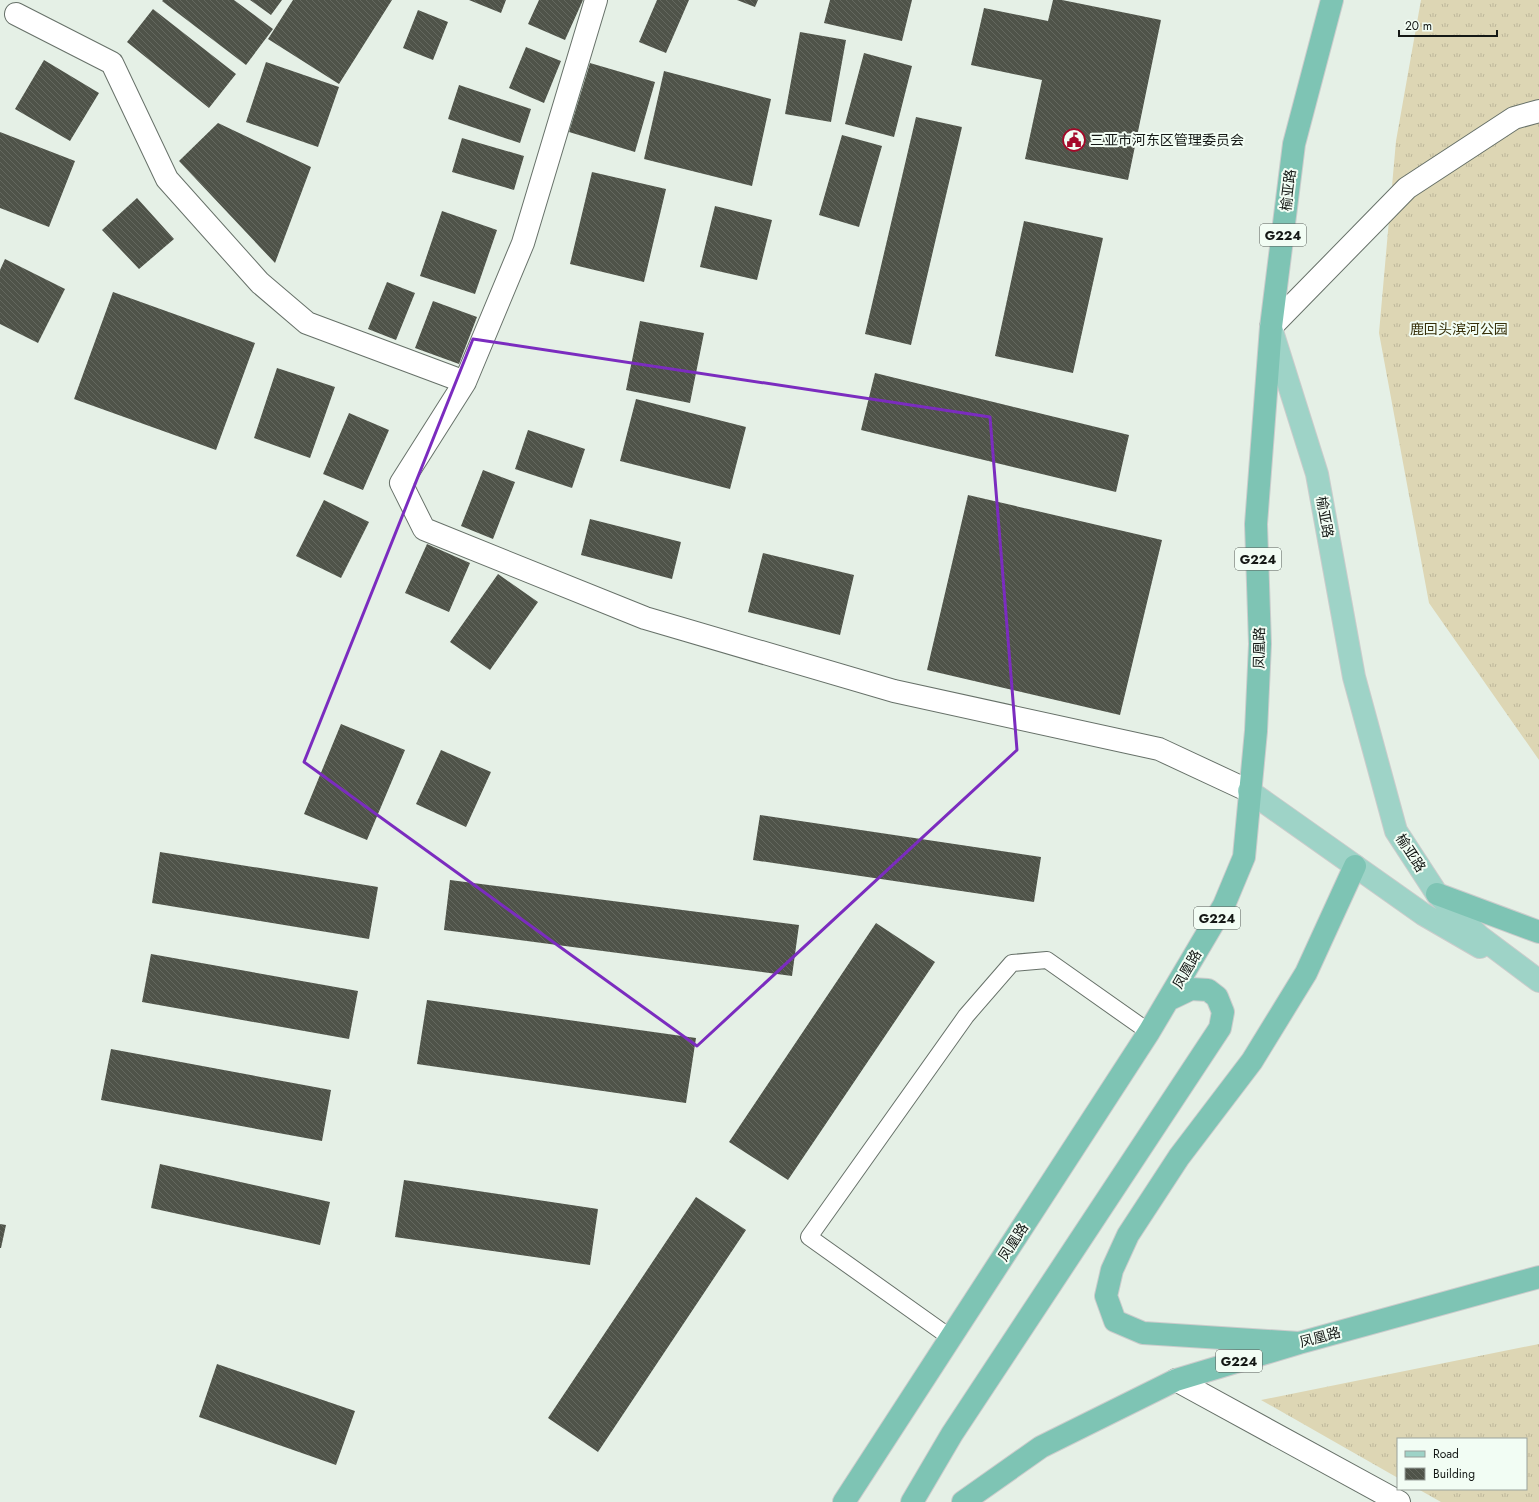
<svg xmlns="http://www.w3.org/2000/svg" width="1539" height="1502" font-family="Jost,'Noto Sans SC',sans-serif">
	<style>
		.grass { fill: url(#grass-tufts) }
		.building { fill: url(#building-back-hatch) }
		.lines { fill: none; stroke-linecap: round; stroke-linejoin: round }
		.service-casing { stroke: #677169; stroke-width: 18 }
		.minor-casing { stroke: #677169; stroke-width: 24 }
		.tertiary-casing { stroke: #677169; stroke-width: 24 }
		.primary-casing { stroke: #cbcccc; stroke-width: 24 }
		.trunk-casing { stroke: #cbcccc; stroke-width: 24 }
		.service { stroke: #fff; stroke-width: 16 }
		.minor { stroke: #fff; stroke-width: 22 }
		.tertiary { stroke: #fff; stroke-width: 22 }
		.primary { stroke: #9ed3c7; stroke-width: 22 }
		.trunk { stroke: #7ec4b4; stroke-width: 22 }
		.marked { fill: none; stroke: #7b2cbf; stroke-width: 3; stroke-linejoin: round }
		.labels { text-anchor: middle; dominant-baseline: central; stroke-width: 4; stroke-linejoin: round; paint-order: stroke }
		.shield { fill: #f2fdf4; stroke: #575d58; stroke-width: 1 }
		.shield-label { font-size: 13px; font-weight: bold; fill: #141815 }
		.poi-label { font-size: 14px; fill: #141815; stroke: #f2fdf4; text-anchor: start }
		.street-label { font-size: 14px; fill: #141815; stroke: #f2fdf4 }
		.park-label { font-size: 14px; fill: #37300a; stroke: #f2fdf4 }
	</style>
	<defs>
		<pattern id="grass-tufts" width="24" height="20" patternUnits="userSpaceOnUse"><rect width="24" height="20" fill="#ddd6b4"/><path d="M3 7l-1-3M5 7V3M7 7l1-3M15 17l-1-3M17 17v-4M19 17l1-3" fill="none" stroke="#bdb79a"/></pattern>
		<pattern id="building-back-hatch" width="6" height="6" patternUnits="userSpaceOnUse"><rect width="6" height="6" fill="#4f5349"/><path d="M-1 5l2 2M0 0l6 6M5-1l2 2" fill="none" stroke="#64685f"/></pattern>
	</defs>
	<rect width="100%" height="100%" fill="#e5f0e6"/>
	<path class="grass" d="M1421 0H1539V760L1429 603 1379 333 1396 141Z
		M1539 1344V1502H1441L1418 1489H1526V1439H1398V1478L1261 1400Z"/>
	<path class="building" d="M163 0H234L273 29 246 65 162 1Z
		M250 0H282L271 15Z
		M293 0H392L339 84 268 39Z
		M469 0H506L501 13Z
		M539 0H583L565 40 528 24Z
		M657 0H689L666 53 639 42Z
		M737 0H758L755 7Z
		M830 0H912L902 41 824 23Z
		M1053 0H1062L1161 20 1128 180 1025 159 1042 80 971 65 984 8 1048 21Z
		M153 9 236 74 209 108 127 42Z
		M418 10 448 22 433 60 403 48Z
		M800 32 846 40 831 122 785 114Z
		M526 47 561 61 544 103 509 88Z
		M864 53 912 66 894 137 845 124Z
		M44 60 99 93 70 141 15 109Z
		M266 62 339 87 318 147 246 122Z
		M590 63 655 82 635 152 569 132Z
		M664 71 771 99 752 186 644 159Z
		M459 85 531 109 520 143 448 119Z
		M916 117 962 127 911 345 865 334Z
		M218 123 311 167 275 263 179 161Z
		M0 132 75 161 49 227 0 208Z
		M842 135 882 146 859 227 819 215Z
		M462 138 524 156 514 190 452 172Z
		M592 172 666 189 644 282 570 264Z
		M137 198 174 239 139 269 102 230Z
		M715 206 772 220 757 280 700 267Z
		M442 211 497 230 475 294 420 276Z
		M1024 221 1103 238 1073 373 995 356Z
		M5 259 65 289 38 343 0 324V270Z
		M387 282 415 293 396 340 368 329Z
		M113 292 255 343 216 450 74 399Z
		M433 301 477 317 459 364 415 348Z
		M640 321 704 333 690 403 626 390Z
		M277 368 335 387 310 458 254 438Z
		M875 373 1129 435 1116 492 861 430Z
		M636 399 746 427 730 489 620 461Z
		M349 413 389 430 363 490 323 474Z
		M528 430 585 449 572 488 515 469Z
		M483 470 515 482 493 539 461 526Z
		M968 495 1162 540 1120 715 927 670Z
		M324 500 369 522 341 578 296 556Z
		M590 519 681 542 672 579 581 555Z
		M427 544 470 563 449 612 405 593Z
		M763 553 854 575 840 635 748 612Z
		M498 574 538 602 490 670 450 642Z
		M341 724 405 750 367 840 304 814Z
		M441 750 491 772 466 827 416 804Z
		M760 815 1041 857 1034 902 753 860Z
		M160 852 378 887 369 939 152 903Z
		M450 880 799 925 792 976 444 930Z
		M876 923 935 962 788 1180 729 1142Z
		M151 954 358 991 349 1039 142 1002Z
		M427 1000 696 1038 686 1103 417 1064Z
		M111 1049 331 1090 322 1141 101 1100Z
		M160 1164 330 1202 320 1245 151 1208Z
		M404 1180 598 1209 590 1265 395 1237Z
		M696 1197 746 1230 598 1452 548 1418Z
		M0 1224 6 1225 1 1248H0Z
		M217 1364 355 1411 336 1465 199 1417Z"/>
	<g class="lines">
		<g class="service-casing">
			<path id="service" d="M951 1338 809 1237 966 1016 1012 963 1047 960 1149 1032"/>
		</g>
		<g class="minor-casing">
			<path id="minor" d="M16 14 112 63 167 179 260 283 307 323 465 382 401 483 424 529 645 618 894 691 1159 749 1249 791
				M465 382 523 243 596 0
				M1176 1380 1399 1502"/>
		</g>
		<g class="tertiary-casing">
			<path id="tertiary" d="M1271 327 1407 188 1514 118 1539 111"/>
		</g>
		<g class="primary-casing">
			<path id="primary" d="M1271 328 1317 474 1354 677 1396 831 1437 894 1479 936 1539 981
				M1249 791 1423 914 1480 947"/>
		</g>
		<g class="trunk-casing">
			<path id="trunk" d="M1437 894 1539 932
				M1299 1343 1143 1333 1115 1321 1106 1296 1112 1270 1128 1235 1179 1157 1252 1061 1306 973 1355 866
				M844 1502 1149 1032 1224 905 1244 857 1256 731 1260 644 1256 524 1271 327 1294 144 1332 0
				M912 1502 952 1434 1220 1028 1223 1012 1217 997 1208 990 1191 989 1168 1000
				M963 1502 1041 1447 1176 1380 1299 1343 1539 1277"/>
		</g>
		<use href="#service" class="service"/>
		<use href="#minor" class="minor"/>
		<use href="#tertiary" class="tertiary"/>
		<use href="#primary" class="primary"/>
		<use href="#trunk" class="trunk"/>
	</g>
	<path class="marked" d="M473 339 990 417 1017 750 697 1046 304 762Z"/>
	<defs>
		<g id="civic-ring" transform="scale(1.15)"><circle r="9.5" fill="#f2fdf4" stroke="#a40829" stroke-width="1.5"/><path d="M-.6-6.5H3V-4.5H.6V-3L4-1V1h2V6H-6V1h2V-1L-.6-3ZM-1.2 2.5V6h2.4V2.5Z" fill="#a40829"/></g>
	</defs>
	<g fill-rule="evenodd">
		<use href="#civic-ring" x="1074" y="140"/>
	</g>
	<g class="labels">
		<g class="shield">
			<rect x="1260" y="224" width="46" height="22" rx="3"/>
			<rect x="1235" y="548" width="46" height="22" rx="3"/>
			<rect x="1194" y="907" width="46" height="22" rx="3"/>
			<rect x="1216" y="1350" width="46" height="22" rx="3"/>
		</g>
		<g class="shield-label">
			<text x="1283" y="235">G224</text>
			<text x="1258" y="559">G224</text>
			<text x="1217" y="918">G224</text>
			<text x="1239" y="1361">G224</text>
		</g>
		<g class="poi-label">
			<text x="1090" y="140">三亚市河东区管理委员会</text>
		</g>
		<g class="street-label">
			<text transform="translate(1288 190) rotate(-83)">榆亚路</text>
			<text transform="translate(1325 517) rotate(80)">榆亚路</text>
			<text transform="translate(1259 648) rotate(-89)">凤凰路</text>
			<text transform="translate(1411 853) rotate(57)">榆亚路</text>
			<text transform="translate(1187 969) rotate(-60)">凤凰路</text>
			<text transform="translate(1013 1242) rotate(-57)">凤凰路</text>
			<text transform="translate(1320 1337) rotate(-15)">凤凰路</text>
		</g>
		<g class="park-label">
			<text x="1459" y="329">鹿回头滨河公园</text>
		</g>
	</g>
	<rect x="1397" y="1438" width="130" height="52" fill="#f2fdf4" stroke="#99a19b"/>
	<rect x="1405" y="1451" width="20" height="6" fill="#9ed3c7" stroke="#99a19b"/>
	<text x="1433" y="1458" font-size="12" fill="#141815">Road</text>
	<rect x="1405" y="1468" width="20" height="12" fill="url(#building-back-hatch)" stroke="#99a19b"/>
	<text x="1433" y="1478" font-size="12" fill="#141815">Building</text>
	<path d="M1399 30v6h98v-6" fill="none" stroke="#141815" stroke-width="2"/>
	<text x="1405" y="30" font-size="12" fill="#141815" stroke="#f2fdf4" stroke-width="3" paint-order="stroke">20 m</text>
</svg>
